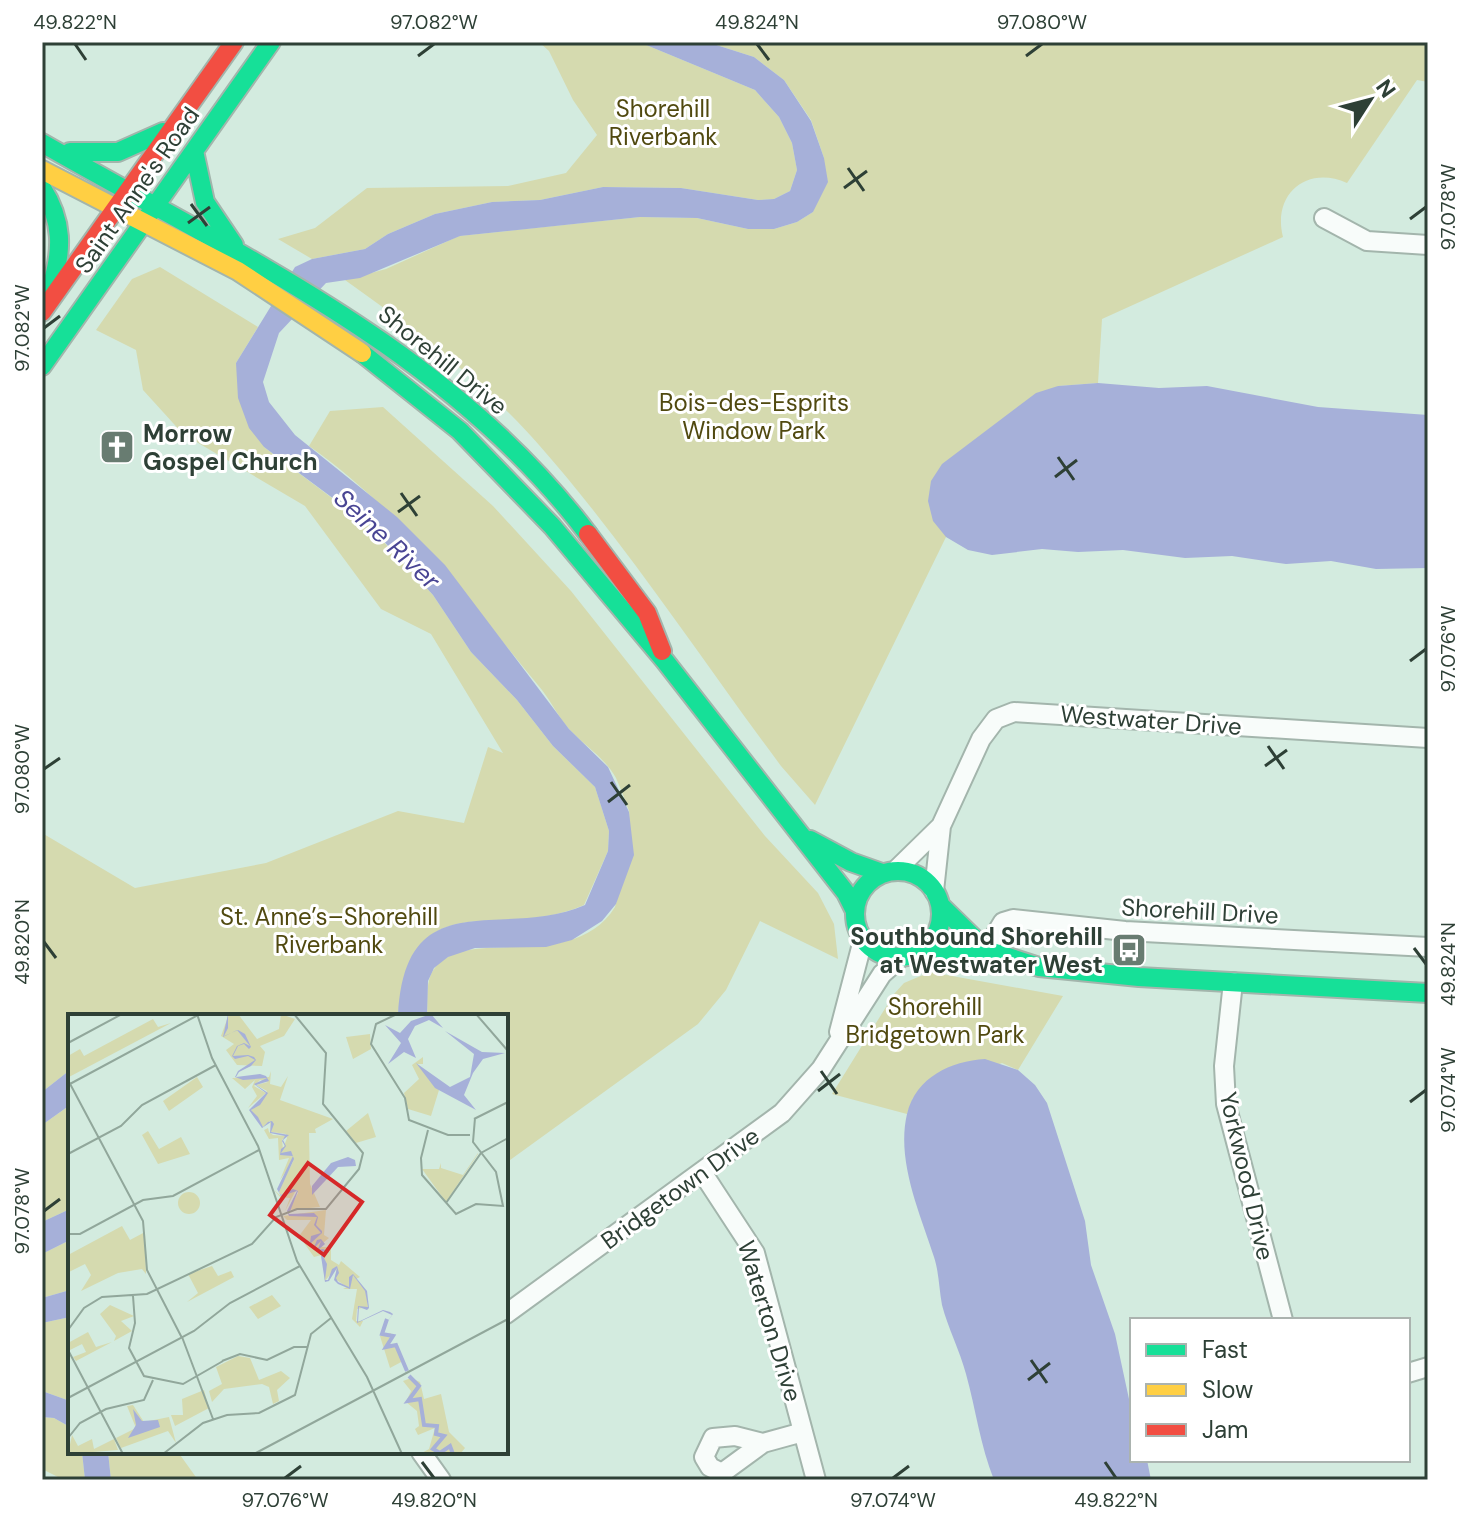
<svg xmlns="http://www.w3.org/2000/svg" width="1470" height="1522" font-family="'DM Sans',sans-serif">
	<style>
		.green { fill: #d5daaf }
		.water { fill: #a6b0d9 }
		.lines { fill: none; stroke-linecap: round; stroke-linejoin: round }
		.street-casing { stroke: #a3b5ac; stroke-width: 22 }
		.fast-casing { stroke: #a3b5ac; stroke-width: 22 }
		.slow-casing { stroke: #a3b5ac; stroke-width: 22 }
		.jam-casing { stroke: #a3b5ac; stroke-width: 22 }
		.street { stroke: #f8fcfa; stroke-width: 18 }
		.fast { stroke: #16e098; stroke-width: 18 }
		.slow { stroke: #ffcf43; stroke-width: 18 }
		.jam { stroke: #f24e42; stroke-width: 18 }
		.ticks { fill: none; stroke: #2e4036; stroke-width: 3 }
		.labels { text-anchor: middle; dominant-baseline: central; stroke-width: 6; stroke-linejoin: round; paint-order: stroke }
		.park-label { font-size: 24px; fill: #50490f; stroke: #fff }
		.street-label { font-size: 24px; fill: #2e4036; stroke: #fff }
		.poi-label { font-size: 24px; font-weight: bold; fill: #2e4036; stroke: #fff; text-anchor: start }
		.water-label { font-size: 26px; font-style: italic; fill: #494594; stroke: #fff }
		.inset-river { fill: none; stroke: #a6b0d9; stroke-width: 4 }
		.inset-road { fill: none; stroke: #91a79b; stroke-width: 2 }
		.view { fill: #d62828; fill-opacity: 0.15; stroke: #d62828; stroke-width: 4 }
		.inset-edge { fill: none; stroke: #2e4036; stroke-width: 4 }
		.neatline { fill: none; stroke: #2e4036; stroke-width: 3 }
		.ticks-label { font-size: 20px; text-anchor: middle; fill: #2e4036 }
	</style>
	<rect width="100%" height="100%" fill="#d3ebdf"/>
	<path class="green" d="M539 42H639L755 90 779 117 792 143 797 170 790 191 774 199 758 200 681 188 603 187 540 200 492 202 435 214 388 234 365 249 312 259 278 239 315 228 367 188 508 186 566 173 597 135 573 100 549 51Z
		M707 42H1428V82L1417 80 1347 183C1307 165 1272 194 1283 237L1102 319 1098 383 1058 386 946 537 815 805 781 766C701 659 627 545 539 445 483 381 414 329 345 280L386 269 459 236 640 217 697 218 748 229H774L797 222 813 212 824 158 811 120 784 80 754 57Z
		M160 267 258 327 236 363 264 447 368 525 433 595 471 652 517 700 553 746 595 787 609 831 608 851 584 905C496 944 413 876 398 1016H70V1070L42 1092V833L135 888 266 863 398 811 464 823 488 747 503 753 431 634 381 609 305 506 183 434 143 390 136 350 96 330 132 279Z
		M383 407 493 506 571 591 765 836 818 893 834 924 838 959 760 921 726 990 698 1024 506 1163V1016H427C428 1001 425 981 434 969 465 924 573 975 615 907 619 899 631 820 629 811 626 802 620 787 616 778 605 758 585 746 570 730 559 718 552 703 542 690 471 604 402 511 309 446L330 411Z
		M930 972 1063 996 1018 1070 1002 1063 913 1098 907 1114 832 1094 894 994 904 983Z
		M70 1105V1209L42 1222V1125Z
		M70 1240V1290L42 1298V1254Z
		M70 1317V1401L42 1391V1323Z
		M42 1417 54 1418 70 1427V1452H82L85 1480H64L42 1469Z
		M108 1452H178L198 1480H111Z"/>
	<path class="water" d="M639 42H707L754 57 784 80 811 121 824 158 828 182 813 212 797 222 774 229H748L697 218 640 217 460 236 360 278 326 283 279 333 263 382 269 402 295 435 397 517 445 565 569 729 608 767 629 812 634 855 616 904 602 921 572 940 546 947 475 948 448 957 434 968 428 981 427 1016H398C405 879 502 941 585 905L608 851 609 831 595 787 553 746 517 700 471 652 433 595 369 525 264 447 249 428 238 398 236 363 295 267 312 259 365 249 388 234 435 214 492 202 540 200 603 187 681 188 758 200 774 199 790 191 797 170 792 143 779 117 755 90Z
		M1098 383 1159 388 1207 386 1318 407 1428 415V568L1376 569 1331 561 1286 564 1232 556 1185 558 1123 550 1078 552 1042 549 992 555 968 550 946 537 933 521 928 501 931 481 942 464 1036 393 1058 386Z
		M985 1059 1018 1070 1035 1085 1047 1103 1085 1221 1091 1265 1115 1334 1132 1413V1460H1147L1151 1480H994C980 1445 976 1410 966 1374 960 1351 948 1328 942 1305 939 1289 939 1272 934 1257 920 1213 896 1161 907 1114 916 1077 951 1061 985 1059Z
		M70 1070V1105L42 1125V1092Z
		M70 1209V1240L42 1254V1222Z
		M70 1290V1317L42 1323V1298Z
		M42 1391 70 1401V1427L54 1418 42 1417Z
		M82 1452H108L111 1480H85Z"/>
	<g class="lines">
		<g class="street-casing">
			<path id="street" d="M1324 218 1367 241 1428 245
				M897 869 941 826
				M934 891 941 826 981 739 996 719 1014 712 1428 738
				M986 950 1003 922 1013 919 1125 931 1428 947
				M1233 982 1224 1066 1226 1104 1283 1320
				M839 1032 863 940
				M702 1172 755 1253 816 1480
				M506 1314 782 1113 821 1069 882 974 901 957
				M1408 1373 1428 1367
				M763 1443 722 1473 710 1467 704 1457 713 1438 735 1436 763 1443 803 1432
				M421 1452 441 1480"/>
		</g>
		<g class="fast-casing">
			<path id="fast" d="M42 143C237 255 449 349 588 534
				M194 151 205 202 234 245
				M70 152H118L163 132
				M42 188C63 221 63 250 51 287
				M362 353 460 431 552 526 665 661 846 893 855 911
				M42 366 271 42
				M810 840 851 862 882 873
				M855 914a43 43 0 1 1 86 0a43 43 0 1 1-86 0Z
				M941 906 986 950 1039 967 1139 977 1428 993
				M924 949 939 948 976 957 986 950"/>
		</g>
		<g class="slow-casing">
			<path id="slow" d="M42 170 238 271 362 353"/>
		</g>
		<g class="jam-casing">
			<path id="jam" d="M42 312 234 42
				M588 534 647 613 662 651"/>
		</g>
		<use href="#street" class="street"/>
		<use href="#fast" class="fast"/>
		<use href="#slow" class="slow"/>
		<use href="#jam" class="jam"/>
	</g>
	<path class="ticks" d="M75 44 86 60M757 44 769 60M418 56 434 44M1026 56 1042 44M848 168 864 191M844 188 867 171M191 204 207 226M1410 219 1426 207M188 223 210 207M44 328 60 316M1058 457 1074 480M1055 477 1077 460M401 493 417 516M398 512 420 496M1410 661 1426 649M1268 746 1284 769M1265 766 1287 750M44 769 60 758M611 782 627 805M608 802 630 785M44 942 56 958M1414 948 1426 964M821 1071 837 1094M818 1091 840 1074M1410 1102 1426 1090M44 1211 60 1199M1031 1360 1047 1383M1028 1380 1050 1363M422 1462 434 1478M1105 1462 1116 1478M285 1478 301 1466M893 1478 909 1466"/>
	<defs>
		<g id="church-square" transform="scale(1.8)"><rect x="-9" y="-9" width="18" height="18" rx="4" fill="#687c71" stroke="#fff"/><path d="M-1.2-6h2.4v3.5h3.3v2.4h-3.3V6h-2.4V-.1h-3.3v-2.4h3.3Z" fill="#fff"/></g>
		<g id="bus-square" transform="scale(1.8)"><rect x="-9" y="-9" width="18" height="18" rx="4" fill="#687c71" stroke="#fff"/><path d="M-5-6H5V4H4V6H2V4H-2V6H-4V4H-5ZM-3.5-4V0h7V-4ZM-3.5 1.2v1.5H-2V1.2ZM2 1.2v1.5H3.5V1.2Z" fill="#fff"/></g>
	</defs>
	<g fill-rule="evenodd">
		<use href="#church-square" x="117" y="447"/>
		<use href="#bus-square" x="1129" y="950"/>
	</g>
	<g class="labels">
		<g class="park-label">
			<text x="663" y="108">Shorehill<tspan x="663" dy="28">Riverbank</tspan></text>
			<text x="754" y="402">Bois-des-Esprits<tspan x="754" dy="28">Window Park</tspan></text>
			<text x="329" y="916">St. Anne’s–Shorehill<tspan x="329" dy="28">Riverbank</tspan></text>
			<text x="935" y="1006">Shorehill<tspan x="935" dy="28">Bridgetown Park</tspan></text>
		</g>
		<g class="street-label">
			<text transform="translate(137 190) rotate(-55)">Saint Anne's Road</text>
			<text transform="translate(443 360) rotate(39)">Shorehill Drive</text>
			<text transform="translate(1151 720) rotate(4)">Westwater Drive</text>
			<text transform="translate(1200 911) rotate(3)">Shorehill Drive</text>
			<text transform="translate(1247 1176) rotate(77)">Yorkwood Drive</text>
			<text transform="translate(680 1188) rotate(-36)">Bridgetown Drive</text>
			<text transform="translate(770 1321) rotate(73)">Waterton Drive</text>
		</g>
		<g class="poi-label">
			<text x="143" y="433">Morrow<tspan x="143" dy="28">Gospel Church</tspan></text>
			<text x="1103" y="936" text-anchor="end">Southbound Shorehill<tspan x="1103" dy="28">at Westwater West</tspan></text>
		</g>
		<g class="water-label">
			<text transform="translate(387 539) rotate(43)">Seine River</text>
		</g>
	</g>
	<g transform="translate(68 1014)">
		<rect width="440" height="440" fill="#d3ebdf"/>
		<path d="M161 0H170L189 25 211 15 213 0 227 5 216 22 192 32 197 38 194 52 169 51 158 36 166 30 153 22ZM85 5 90 13 103 9 1 63 0 42 12 35 16 42ZM302 20 303 35 285 45 278 23ZM355 43V50H349L371 76 363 102 340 95 336 79 351 65 344 51ZM203 57 202 70 213 73 220 62 212 86 265 105 247 115 248 119H241L242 170 252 193 221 196 230 179V177L228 176 217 197 222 184 212 183 206 176 213 182 224 176 213 181 210 176 226 146 212 166 221 144 211 146 210 124 201 125 196 116 200 114 201 118 205 121 218 122 214 126 215 135 219 124 218 120 203 118 202 107 195 113 183 96 193 88 199 77 188 71 200 68 192 66 186 72 198 79 180 94 189 82 184 73 187 66 177 75 164 64 201 63ZM129 63 135 73 101 97 95 87ZM300 99 308 123 288 129 278 117ZM80 117 91 135 113 123 122 140 90 150 74 121ZM410 139V140L378 188 354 155H371L373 149V154L395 161ZM110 189a11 11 0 1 1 22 0a11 11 0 1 1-22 0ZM258 196 256 221 261 224 250 233H263V246L271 251 273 247 292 263 288 265 298 277 300 293 289 295 288 307H295L292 313 284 305 289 275H275L279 273 267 265 269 252 257 267 255 242 261 239 246 243 231 222 243 206H219L215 202ZM54 212 62 226 77 218 78 260 74 255 50 259 13 277 23 261 17 250 1 258 0 241ZM144 252 150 262 163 257 166 263 119 288 130 279 120 260ZM204 281 213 292 190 305 181 293ZM42 291 66 302 53 307 64 317 46 327 48 322 32 300ZM20 318 28 333 44 328 8 347 5 343 18 338 14 330 2 336 0 329ZM323 319 318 333 328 331 335 347 322 354 312 322ZM170 342 182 344 191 366 213 357 222 364 209 376 211 387 205 390 201 373 194 370 156 375 144 388 141 377 154 370 148 353ZM343 364 352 368 356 385 373 380 381 418 397 434 392 440H352L361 435 367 414 350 421 347 415 351 412 349 397 338 388 343 377 335 367ZM136 376 141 394 107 412 103 401H115L114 385ZM65 391 76 408 101 403 108 429 100 417 53 434 48 424 68 414 59 392ZM4 421 10 432 24 425 26 435 46 425 50 436 0 440Z" fill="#d5daaf"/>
		<path d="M160 0V14L156 22 170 16 177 20 183 33 181 35 176 30 170 32 165 42 180 41 186 43 188 46 183 52 171 58 168 63 192 60 198 62 201 67 188 71 200 79 192 91 183 96 190 103 195 113 200 108 204 107 206 110 203 118 221 121 215 126 218 132 213 139 223 137 226 145 211 178 213 181 225 175 230 177 221 200 246 199 250 203 248 211 254 217V219L243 229 246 233 249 226 253 225 257 230 250 236 255 235 261 238 255 242 259 250 257 266H260L264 255 269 252 271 259 268 264 270 268 281 273V263L285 260 299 277 301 294 299 296 291 293 290 308 315 296 322 298 325 300 319 308 324 301 315 297 289 309 290 292 300 293 297 277 285 261 282 275 270 270 266 266 269 254 261 267 257 268 253 242 259 238 249 237 253 227 246 234 242 229 243 222 253 219 246 211 249 203 221 202 219 197 229 177 213 182 209 175 225 142 212 141 213 135 217 132 214 127 217 122 202 119 203 108 194 114 181 96 198 79 186 70 199 64 175 66 167 63 170 57 187 46 180 42 167 45 164 42 169 32 176 29 182 32 169 16 155 23ZM363 0 375 14 361 6 347 12 340 25 348 44 336 38 320 50 333 29 317 11 332 19 343 7ZM377 17 414 38 437 39 415 45 405 59 396 81 408 96 367 74 348 49 382 73 402 63 406 40ZM280 143 287 146 288 152 270 153 244 181V172L263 149ZM65 395 74 407 90 406 92 413 60 424 68 411Z" fill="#a6b0d9"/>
		<path class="inset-river" d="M319 305 314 320 325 322 318 333 328 331 339 357M341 362 351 372 340 387 352 385 356 411 369 412 368 420 376 422 365 435 372 439 382 432 385 440"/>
		<path class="inset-road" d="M129 0 144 44 190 132 229 247 299 363 334 440M329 0 308 10 303 30 337 84 341 106 380 121H402M408 0 440 37M0 29 54 0M0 66 75 207 79 256 114 324M0 71 132 0M406 105 440 88M360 116 353 144 354 161 388 200 408 190 435 192 428 158 405 128 407 104M0 140 53 112 74 91 148 51M378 189 413 139 440 124M0 220H12L75 186 105 182 191 136M65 282 67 309 61 334 76 362 115 370 155 347M0 316 16 294 34 283 79 280 184 230 208 203 229 195H258L291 155 295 139 255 90 258 39 226 0M114 323 145 405M0 336 55 440M154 347 172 340 199 346 226 333H240M0 384 126 317 162 289 232 252M0 424 12 409 38 395 76 386 85 366M95 440 135 409 159 401 191 399 227 381 243 320 263 304M186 440 440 305"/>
		<path class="view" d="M240 149 294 188 256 241 202 201Z"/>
		<rect width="440" height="440" class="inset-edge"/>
	</g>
	<rect width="1470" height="1522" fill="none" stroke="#ffffff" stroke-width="88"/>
	<rect x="1130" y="1318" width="280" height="144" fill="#ffffff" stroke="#abb3af" stroke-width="2"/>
	<rect x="1146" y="1344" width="40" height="12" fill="#16e098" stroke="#abb3af" stroke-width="2"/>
	<text x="1202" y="1358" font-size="24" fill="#2e4036">Fast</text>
	<rect x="1146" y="1384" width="40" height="12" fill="#ffcf43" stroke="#abb3af" stroke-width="2"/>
	<text x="1202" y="1398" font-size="24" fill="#2e4036">Slow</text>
	<rect x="1146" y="1424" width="40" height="12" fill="#f24e42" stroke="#abb3af" stroke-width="2"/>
	<text x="1202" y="1438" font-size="24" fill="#2e4036">Jam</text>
	<g transform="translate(1370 100) rotate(54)" stroke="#ffffff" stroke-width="6" paint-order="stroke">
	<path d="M0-6L14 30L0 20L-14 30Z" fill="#2e4036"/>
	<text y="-12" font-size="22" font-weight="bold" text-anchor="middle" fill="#2e4036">N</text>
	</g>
	<rect x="44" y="44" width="1382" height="1434" class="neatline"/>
	<g class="ticks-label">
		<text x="75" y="29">49.822°N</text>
		<text x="434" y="29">97.082°W</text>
		<text x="757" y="29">49.824°N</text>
		<text x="1042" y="29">97.080°W</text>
		<text transform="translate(1448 207) rotate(-90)" y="7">97.078°W</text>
		<text transform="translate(22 328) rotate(-90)" y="7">97.082°W</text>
		<text transform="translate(1448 649) rotate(-90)" y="7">97.076°W</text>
		<text transform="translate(22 769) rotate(-90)" y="7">97.080°W</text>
		<text transform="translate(22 942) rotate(-90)" y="7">49.820°N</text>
		<text transform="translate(1448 964) rotate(-90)" y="7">49.824°N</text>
		<text transform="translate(1448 1090) rotate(-90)" y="7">97.074°W</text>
		<text transform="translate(22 1211) rotate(-90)" y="7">97.078°W</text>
		<text x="285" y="1507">97.076°W</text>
		<text x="434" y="1507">49.820°N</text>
		<text x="893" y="1507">97.074°W</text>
		<text x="1116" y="1507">49.822°N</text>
	</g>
</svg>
